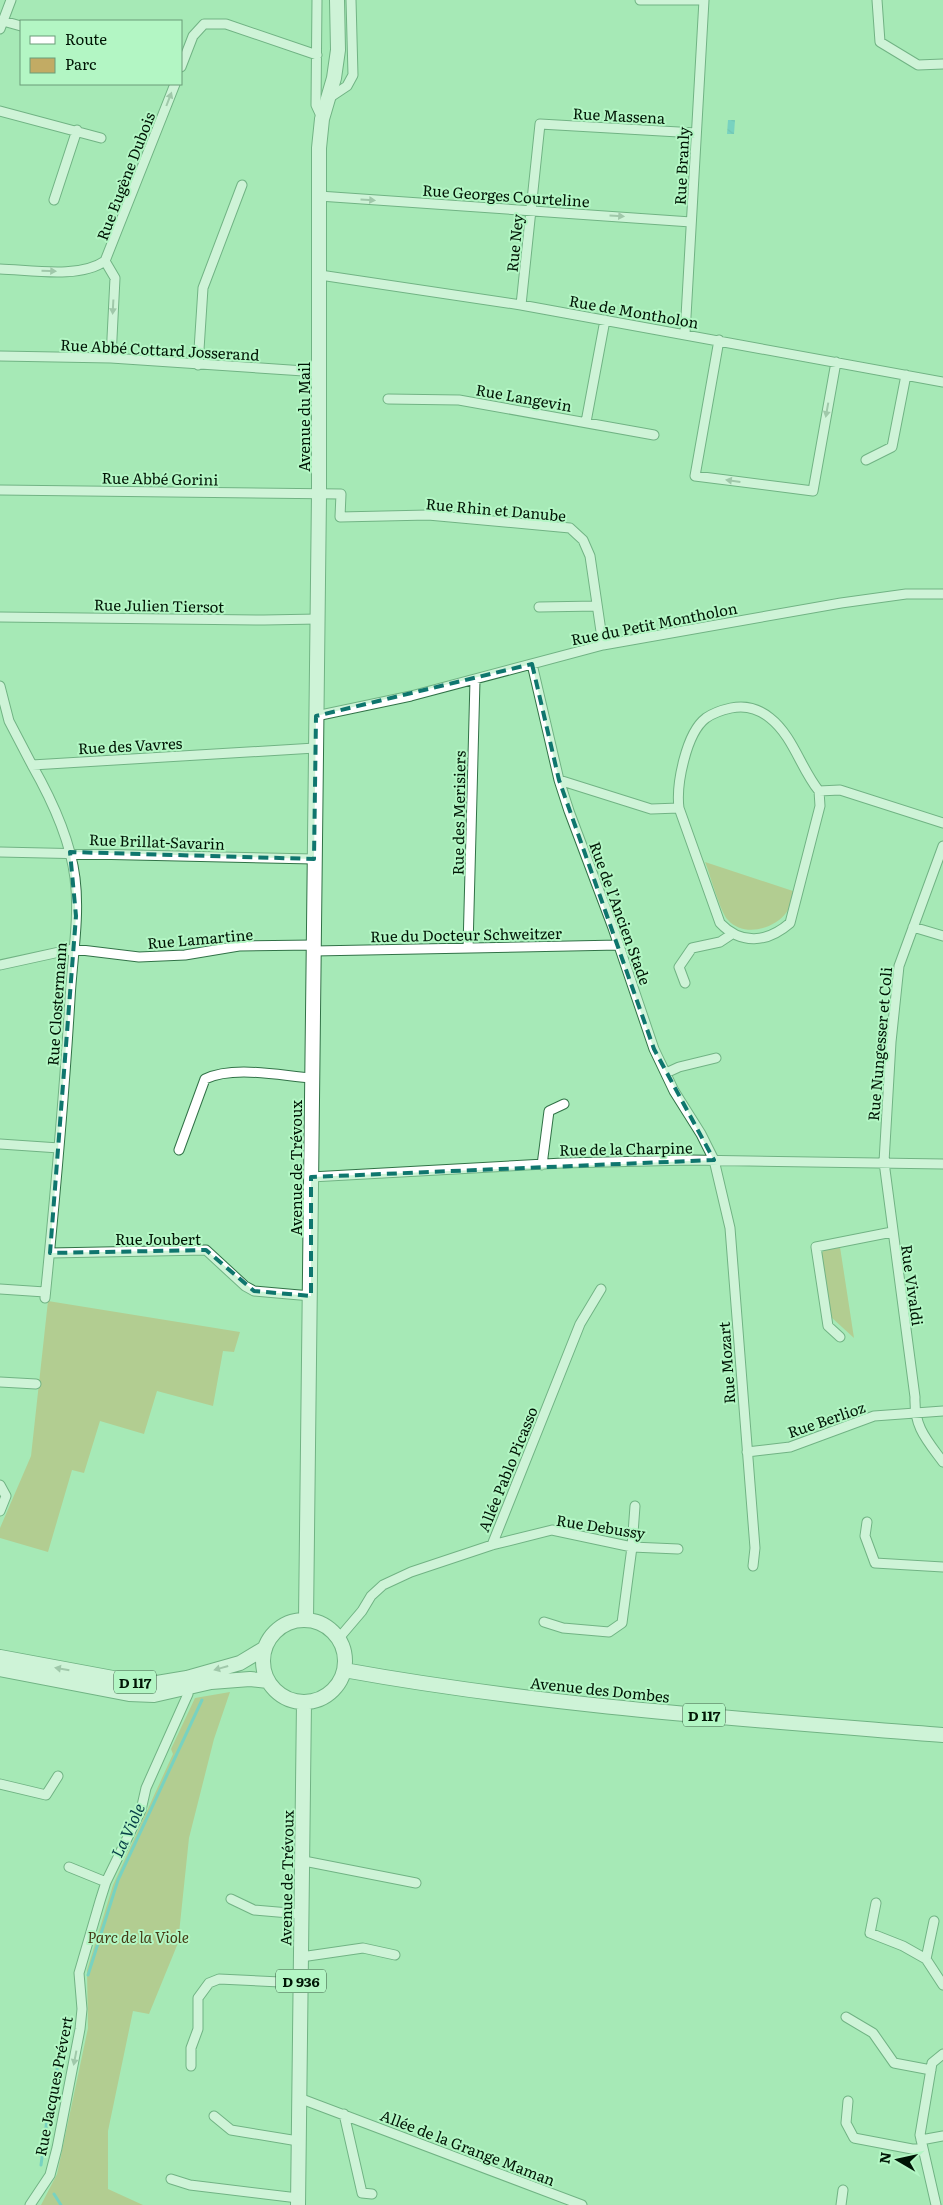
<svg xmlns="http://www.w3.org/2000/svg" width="943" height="2205" font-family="Literata,serif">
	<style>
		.green { fill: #c2ab64 }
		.water { fill: url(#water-waves) }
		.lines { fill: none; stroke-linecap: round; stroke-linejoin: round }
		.stream { stroke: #40b7cd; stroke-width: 3 }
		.street-casing { stroke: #317247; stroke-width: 11 }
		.primary-casing { stroke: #317247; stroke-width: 16 }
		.street { stroke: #fff; stroke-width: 9 }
		.primary { stroke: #fff; stroke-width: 14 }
		.oneway { fill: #99a19b }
		.marked { fill: none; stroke: #0f766e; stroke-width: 4; stroke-dasharray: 10 6; stroke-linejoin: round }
		.labels { text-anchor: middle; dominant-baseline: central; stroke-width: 4; stroke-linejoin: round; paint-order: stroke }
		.shield { fill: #b3f6c4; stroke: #36583e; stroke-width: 1 }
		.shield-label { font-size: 14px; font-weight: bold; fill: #001505 }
		.street-label { font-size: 15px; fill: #001505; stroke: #b3f6c4 }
		.park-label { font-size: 15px; font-style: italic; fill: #453a15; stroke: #b3f6c4 }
		.water-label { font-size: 16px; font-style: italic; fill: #083f48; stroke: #b3f6c4 }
	</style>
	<defs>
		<pattern id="water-waves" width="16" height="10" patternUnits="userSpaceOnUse" patternTransform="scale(1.25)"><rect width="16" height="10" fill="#40b7cd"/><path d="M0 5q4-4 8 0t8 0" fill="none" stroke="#369caf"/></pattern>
	</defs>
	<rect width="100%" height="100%" fill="#a6e9b7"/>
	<path class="green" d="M705 862 793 891C791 898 790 908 786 913 773 930 743 937 728 920 720 912 710 874 705 862Z
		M840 1247 854 1338 831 1317 821 1254 825 1249Z
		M48 1301 240 1332 234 1352 223 1351 213 1406 157 1391 144 1434 100 1421 84 1473 72 1470 48 1552 0 1538V1528L31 1456Z
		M230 1692 214 1739 189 1838 178 1943 149 2014 133 2011 108 2131V2189L143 2205H41L57 2174 88 2028 87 1970 113 1885 173 1754 171 1749 195 1698Z"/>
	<path class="water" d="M728 120H735L734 134H727Z"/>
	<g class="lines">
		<path class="stream" d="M88 1975 118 1880 202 1700
			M41 2165 47 2120 66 2024
			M54 2194 61 2205"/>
		<g class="street-casing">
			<path id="street" d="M317 0 316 105 322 118
				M640 0H701
				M877 0 880 42 918 65 943 64
				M3 21 21 26
				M0 29 11 0
				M181 67 193 36 204 24H226L317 55
				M329 98 347 86 353 75 351 0
				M0 111 101 138
				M319 196 691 222
				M54 200 77 130
				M105 261 115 278 111 358
				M0 269C31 270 79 279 105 261L175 84
				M320 275 521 305 943 382
				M521 305 540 124 696 133
				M685 334 704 0
				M719 340 695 476 813 491 836 362
				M0 356 111 358 319 372
				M198 365 203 288 242 185
				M388 399 459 400 654 435
				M586 422 605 320
				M866 460 892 447 906 375
				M0 490 341 494 340 517 428 515 570 528 583 540 590 556 603 645
				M539 607 597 606
				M0 617 264 620 318 619
				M532 664 559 780 569 811 613 928 654 1049 674 1091 701 1134 714 1160 730 1228 755 1548 753 1566
				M0 686 9 721 32 765 315 748
				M316 716 411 696 603 645 841 603 906 594H943
				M32 765C52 800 70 838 75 878 80 917 72 960 70 999 64 1099 55 1198 45 1298
				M559 780 651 809 679 808C676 785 686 733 706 718 713 713 722 710 731 708 745 705 759 709 770 718 793 736 801 769 819 791L840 790 943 823
				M679 808 720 923C741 945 767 943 790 923L820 806 819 791
				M943 846 899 966 891 1042 884 1162 915 1397C914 1427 926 1439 943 1462
				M0 852 314 859
				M913 927 943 936
				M468 948 475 680
				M314 951 619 945
				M0 965 73 949 139 957 185 955 239 946 314 945
				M685 983 679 967 692 948 720 942 732 934
				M666 1073 679 1067 716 1058
				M0 1144 59 1148
				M179 1150 205 1079C234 1065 281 1076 313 1078
				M542 1165 549 1111 564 1104
				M311 1177 563 1163 690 1160 943 1164
				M50 1253 206 1250 245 1286 254 1291 311 1296
				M0 1289 45 1292
				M840 1337 828 1326 816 1247 892 1232
				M0 1382 36 1384
				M747 1452 790 1447 874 1416 943 1411
				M0 1485 6 1496 0 1511
				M867 1522 865 1536 875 1563 943 1567
				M492 1545 580 1324 601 1289
				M544 1622 563 1628 609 1632 622 1623 632 1547 635 1506
				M339 1638 362 1611 371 1596 383 1585 411 1572 492 1545 552 1530 632 1547 678 1549
				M0 1784 46 1795 58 1776
				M304 1861 416 1883
				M69 1867 106 1882
				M231 1899 254 1910 301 1914
				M876 1903 870 1933 903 1946 926 1959 943 1985
				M301 1957 363 1948 395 1955
				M926 1959 934 1921
				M846 2017 873 2033 894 2063 931 2070
				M191 2066V2048L198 2029V1998L209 1983 219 1979 301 1983
				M299 2098 582 2205
				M848 2101 846 2123 854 2138 912 2149H923
				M344 2114 362 2193 372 2194
				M214 2116 231 2130 298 2141
				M921 2140 943 2136
				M171 2179 190 2185 298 2198
				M30 2205 50 2175 57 2148 80 2029 82 2009 79 1973 100 1901 106 1882 141 1810 146 1788 188 1694V1683
				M841 2205 843 2190
				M936 2205 920 2135 932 2063 943 2054"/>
		</g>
		<g class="primary-casing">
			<path id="primary" d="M306 1620 319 494V148L322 119 334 78 338 50 337 0
				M263 1661a41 41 0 1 1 82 0a41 41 0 1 1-82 0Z
				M0 1657 129 1681 157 1683 187 1678 240 1663 265 1648
				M0 1669 129 1694 154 1695 211 1682 250 1679 268 1681
				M344 1670C542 1706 743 1719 943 1735
				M298 2205 304 1702"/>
		</g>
		<use href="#street" class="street"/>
		<use href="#primary" class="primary"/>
	</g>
	<defs><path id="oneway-solid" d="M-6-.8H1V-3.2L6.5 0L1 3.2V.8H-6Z" transform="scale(1.25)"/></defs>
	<g class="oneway">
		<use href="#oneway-solid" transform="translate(169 99) rotate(-69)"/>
		<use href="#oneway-solid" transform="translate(368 200) rotate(4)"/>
		<use href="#oneway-solid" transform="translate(617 216) rotate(4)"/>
		<use href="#oneway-solid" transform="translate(49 271) rotate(2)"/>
		<use href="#oneway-solid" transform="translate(113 307) rotate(93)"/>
		<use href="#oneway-solid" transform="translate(827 410) rotate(100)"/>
		<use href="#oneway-solid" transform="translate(733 481) rotate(-172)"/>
		<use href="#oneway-solid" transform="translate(221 1668) rotate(164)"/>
		<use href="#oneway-solid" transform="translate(62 1669) rotate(-170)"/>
		<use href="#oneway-solid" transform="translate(75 2058) rotate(101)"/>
	</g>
	<path d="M0 0H943V2205H0ZM532 664 559 780 654 1049 714 1160 311 1177V1296L254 1291 206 1250 50 1253 76 916 70 852 314 859 316 716Z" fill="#a6e9b7" fill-opacity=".55" fill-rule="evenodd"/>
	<path class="marked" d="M532 664 559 780 654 1049 714 1160 311 1177V1296L254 1291 206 1250 50 1253 76 916 70 852 314 859 316 716Z"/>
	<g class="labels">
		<g class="shield">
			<rect x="114" y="1670.5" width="42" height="23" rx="4"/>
			<rect x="683" y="1703.5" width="42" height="23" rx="4"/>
			<rect x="276" y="1969.5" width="50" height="23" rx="4"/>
		</g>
		<g class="shield-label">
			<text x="135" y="1682">D 117</text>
			<text x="704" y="1715">D 117</text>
			<text x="301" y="1981">D 936</text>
		</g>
		<g class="street-label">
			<text transform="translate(619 115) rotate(3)">Rue Massena</text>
			<text transform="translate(681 166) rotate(-87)">Rue Branly</text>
			<text transform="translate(125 176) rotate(-69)">Rue Eugène Dubois</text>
			<text transform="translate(506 195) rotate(4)">Rue Georges Courteline</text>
			<text transform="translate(514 243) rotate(-84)">Rue Ney</text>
			<text transform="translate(634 311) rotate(10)">Rue de Montholon</text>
			<text transform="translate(160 349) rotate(3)">Rue Abbé Cottard Josserand</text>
			<text transform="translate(524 397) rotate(10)">Rue Langevin</text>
			<text transform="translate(303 417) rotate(-90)">Avenue du Mail</text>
			<text transform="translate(160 478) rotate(1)">Rue Abbé Gorini</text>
			<text transform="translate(496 509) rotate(5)">Rue Rhin et Danube</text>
			<text transform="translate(159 605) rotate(1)">Rue Julien Tiersot</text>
			<text transform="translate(654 623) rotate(-11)">Rue du Petit Montholon</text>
			<text transform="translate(130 745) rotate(-3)">Rue des Vavres</text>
			<text transform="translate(458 813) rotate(-89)">Rue des Merisiers</text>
			<text transform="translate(157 841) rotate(2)">Rue Brillat-Savarin</text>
			<text transform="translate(621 913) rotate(70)">Rue de l’Ancien Stade</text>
			<text transform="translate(466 934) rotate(-1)">Rue du Docteur Schweitzer</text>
			<text transform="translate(200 938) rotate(-5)">Rue Lamartine</text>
			<text transform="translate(56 1004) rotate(-86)">Rue Clostermann</text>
			<text transform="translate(879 1044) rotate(-85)">Rue Nungesser et Coli</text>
			<text transform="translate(626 1148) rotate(-1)">Rue de la Charpine</text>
			<text transform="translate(295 1168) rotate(-90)">Avenue de Trévoux</text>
			<text x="158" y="1238">Rue Joubert</text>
			<text transform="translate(913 1285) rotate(82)">Rue Vivaldi</text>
			<text transform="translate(726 1363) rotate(-94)">Rue Mozart</text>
			<text transform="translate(826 1419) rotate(-19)">Rue Berlioz</text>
			<text transform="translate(507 1469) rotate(-68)">Allée Pablo Picasso</text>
			<text transform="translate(601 1526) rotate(9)">Rue Debussy</text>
			<text transform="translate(600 1689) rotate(6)">Avenue des Dombes</text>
			<text transform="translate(286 1878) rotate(-89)">Avenue de Trévoux</text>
			<text transform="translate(53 2086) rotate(-79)">Rue Jacques Prévert</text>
			<text transform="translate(468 2147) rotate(21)">Allée de la Grange Maman</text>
		</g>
		<g class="park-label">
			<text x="138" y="1936">Parc de la Viole</text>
		</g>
		<g class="water-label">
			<text transform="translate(127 1830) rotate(-65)">La Viole</text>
		</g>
	</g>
	<rect x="20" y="20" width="162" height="65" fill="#b3f6c4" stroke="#6b9c78"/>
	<rect x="30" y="36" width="25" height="8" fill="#ffffff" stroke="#6b9c78"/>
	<text x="65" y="45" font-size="15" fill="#001505">Route</text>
	<rect x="30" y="58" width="25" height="15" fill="#c2ab64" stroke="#6b9c78"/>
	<text x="65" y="70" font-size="15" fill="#001505">Parc</text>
	<g transform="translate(898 2160) rotate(279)" stroke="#b3f6c4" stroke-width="4" paint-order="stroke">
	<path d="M0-4L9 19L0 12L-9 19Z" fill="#001505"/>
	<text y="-8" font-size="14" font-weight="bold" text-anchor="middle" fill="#001505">N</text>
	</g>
</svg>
